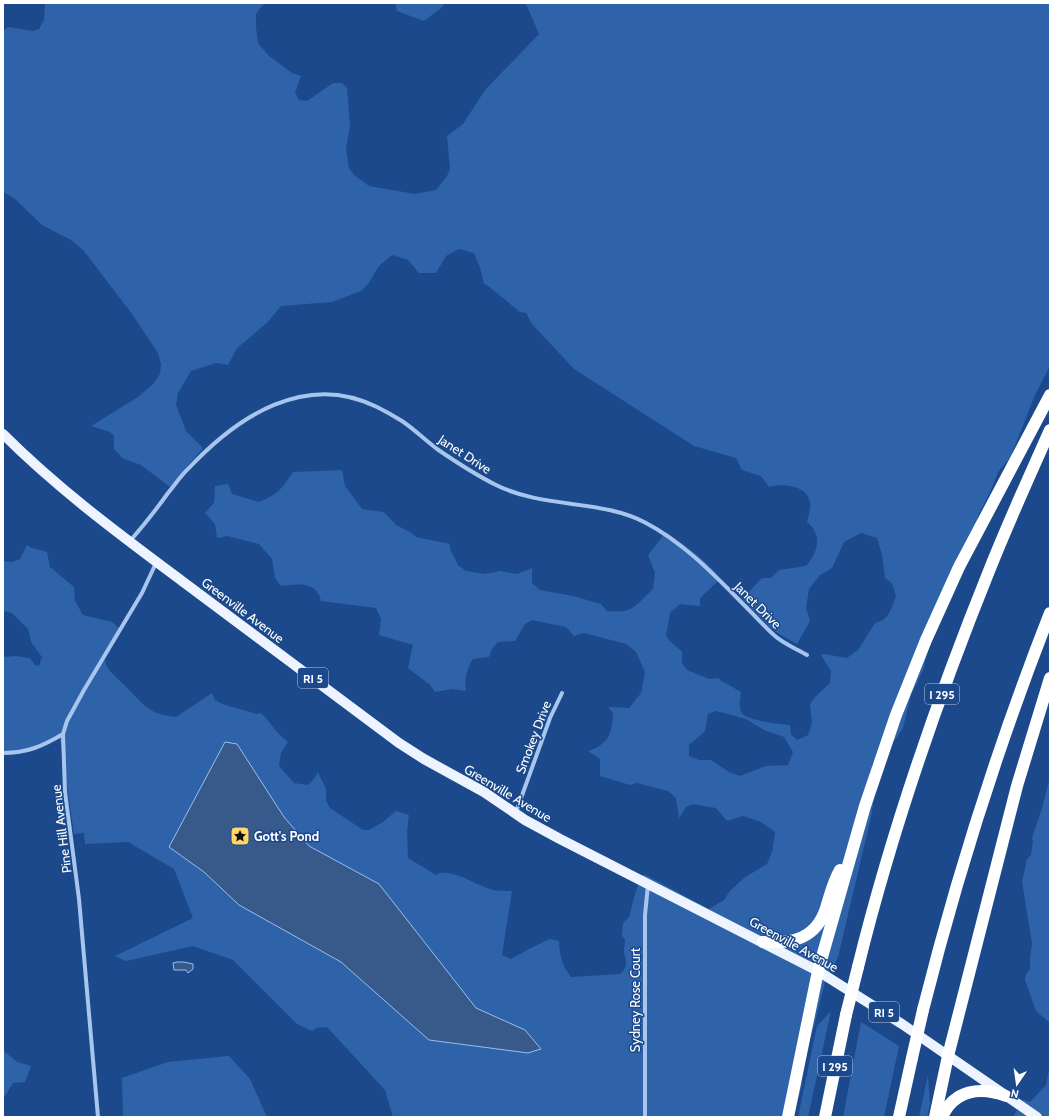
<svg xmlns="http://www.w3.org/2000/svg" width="1053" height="1120" font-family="Cabin,sans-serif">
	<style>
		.green { fill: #2e63aa; fill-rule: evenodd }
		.water { fill: #385a8b; stroke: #99bff0 }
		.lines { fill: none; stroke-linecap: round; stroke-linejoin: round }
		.minor { stroke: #a7c5ed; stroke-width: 4 }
		.primary { stroke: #edf4ff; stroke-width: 10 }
		.motorway { stroke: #fff; stroke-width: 12 }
		.motorway-bridge { stroke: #fff; stroke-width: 12 }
		.labels { text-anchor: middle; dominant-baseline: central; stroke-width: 3; stroke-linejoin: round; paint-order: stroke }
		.shield { fill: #1b498c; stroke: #bbc8dc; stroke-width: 1 }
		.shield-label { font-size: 12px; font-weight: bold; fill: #fff }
		.street-label { font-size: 13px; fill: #fff; stroke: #1b498c }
		.poi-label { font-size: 13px; font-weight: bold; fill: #fff; stroke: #1b498c; text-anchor: start }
	</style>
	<rect width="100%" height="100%" fill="#1b498c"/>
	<path class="green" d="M45 3H264L256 14V27L258 43 269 56 292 73 301 76 295 93 299 100 307 101 333 83H342L347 88 350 126 346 149 349 168 354 175 369 186 415 194 436 190 447 176 450 169 447 136 463 124 485 90 539 34 527 6 524 3H1050V366L1035 395 1010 458 998 472 991 490 978 516 973 536 927 652 924 668 911 695 903 728 895 740 878 753 872 765 878 772 871 817 838 957 825 982 814 1026 805 1051 802 1085 793 1117H393L385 1090 327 1027 317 1028 312 1031 297 1024 233 960 193 946 126 961 115 956 193 918 174 869 128 842 85 844 84 833 74 834 60 739 58 735C39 746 25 750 3 752V657L16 656 30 658 35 665 39 666 42 657 31 642 28 629 12 613 4 611 3 612V561L12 562 20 559 27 545 32 548 47 552 50 567 74 587 75 601 83 615 112 622 120 629C115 638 105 649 105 659 105 671 123 682 129 690 136 697 141 703 149 709 157 714 167 716 176 717L212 693 215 700 222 704 257 714 261 713C271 722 276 734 288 742L281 753 279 766 294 783 308 785 313 780 318 772 326 789V801L330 808 363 830H369L383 822 396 811 409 815 407 832 408 858 436 875C450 866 479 887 493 890 499 891 506 891 512 891L502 955 511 959 531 948 550 939 559 941C560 956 561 964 571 977L620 974C629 966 626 962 624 952 624 948 625 943 625 939L622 936 623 923 629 917 637 887 644 874 709 909 724 900 730 891 744 878 767 864 772 852 775 832 761 822 743 816 727 821 716 808 693 804 686 807 679 818 676 798 668 791 637 783 630 785 600 776V759L588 751C609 744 612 734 613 713L608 707 629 708 641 693 645 672 636 652 626 644 584 633 574 636 566 627 532 620 525 624 515 641 498 642 492 649 489 657 473 659C467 668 464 680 466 691L452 689 435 692 430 685 408 668 413 645 379 635 381 619 376 608 321 601C317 581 297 584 281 586L275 578 272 559 259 544 227 536 217 538 215 524 205 513 214 503 215 486 228 484 232 494 259 502C278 494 281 490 293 472L342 470 345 486 362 509 384 512 396 525 410 532 416 537 450 544V549L458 565 466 571 485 574 500 571 517 574 532 568V583L540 590 573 596 601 604 607 611C633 614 635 606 653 589L655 573 648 555 666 532C684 546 707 559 720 579L700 598V606L680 604 670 613 666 636 669 640 682 652V663L687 670 709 679 719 678 720 680 741 692C740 700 738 706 742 713 747 721 780 724 790 725L791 734 797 740 808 735 812 723 810 704 815 697 830 683 831 671 821 655 824 654 847 658 858 650 875 623C890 620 891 608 896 596L892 583 885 578 882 554 877 538 861 533 844 542 832 568 820 575 809 589 806 608 810 621 797 644 781 635 772 629 743 600 744 597 762 578H771L779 570 806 566C818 552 823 535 807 522 808 517 811 509 810 503 808 485 782 483 769 487L761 476 742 470 736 458 694 446 574 369 532 324 526 313 520 312 487 285 484 284 480 268 474 253 459 249 446 256 436 273H419L408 260 392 255 379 266 368 284 361 291 332 302 281 306 267 323 237 348 228 365 216 363 191 371 178 393 176 405 186 431 203 448 170 487 141 465 122 458 119 454 114 449V436L110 432 91 426 138 397 154 383 160 374 161 364 158 353 132 314 84 251 71 240 42 225 14 198 3 192V31L8 27 33 31 39 29 44 20ZM716 711 746 719 764 730 784 737 793 752 788 765 766 766 740 776 729 772 711 760H699L689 756V745L705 731 708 714Z
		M395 3H445L441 8 424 21 397 11Z
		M1050 777V1023L1036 1011 1025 980 1026 974 1030 969V959L1032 943 1022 882 1027 859 1031 855 1033 842 1032 838 1042 808Z
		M831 1011 808 1117H798L817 1026Z
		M861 1022 899 1046 884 1117H843Z
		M3 1050 17 1062 31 1066 25 1082 13 1083 3 1099Z
		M229 1056 250 1079 267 1117H123L122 1078 168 1062Z
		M1050 1065V1117H1013L1023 1100 1030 1102 1046 1085Z
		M928 1075 930 1104 927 1117H919Z"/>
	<path class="water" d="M225 742 237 744 284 817 309 846 379 884 476 1008 525 1030 541 1049 528 1053 429 1040 341 962 239 905 204 872 169 847Z
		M177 962H184L193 964V969L188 973 186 970H174L173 963Z"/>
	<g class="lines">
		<path class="minor" d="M130 541C143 526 156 510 168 493 175 485 181 475 189 468 237 417 305 371 377 407 385 411 394 416 402 421 414 429 425 440 437 449 456 462 476 475 496 485 544 509 602 499 646 523 686 544 718 579 749 610 758 619 766 628 775 636 784 644 797 649 807 655
			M3 753C27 753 43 746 63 734
			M516 812 550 718 562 693
			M98 1117 79 899 65 792 63 734 67 721 84 690 142 593 156 563
			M645 1117V915L648 885"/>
		<path class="primary" d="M3 434C59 490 123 537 186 584 257 637 328 690 399 743L424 759 484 792 525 820 560 839 818 971 902 1024 1037 1117"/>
		<path class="motorway" d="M763 942C792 944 816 939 826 908 830 895 833 882 840 870
			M858 967C891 833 937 700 989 571 1008 523 1029 477 1050 430
			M923 1010C957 875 999 743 1050 613
			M788 1117 818 971 865 806 896 715 926 640 959 567 1050 395
			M825 1117 846 1015
			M899 1117 912 1058
			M935 1117 948 1056 1017 786 1050 678
			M942 1117C954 1090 980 1086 1006 1096"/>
		<path class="motorway-bridge" d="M846 1015 858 967
			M912 1058 923 1010"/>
	</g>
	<defs>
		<g id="sight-square" transform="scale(1)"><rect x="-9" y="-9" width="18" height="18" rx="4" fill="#ffd663" stroke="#1b498c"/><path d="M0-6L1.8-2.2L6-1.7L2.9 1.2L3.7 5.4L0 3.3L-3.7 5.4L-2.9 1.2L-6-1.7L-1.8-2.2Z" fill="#111"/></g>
	</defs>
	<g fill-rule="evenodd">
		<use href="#sight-square" x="240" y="836"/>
	</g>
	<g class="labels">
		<g class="shield">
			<rect x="298" y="668" width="30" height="20" rx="3"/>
			<rect x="925" y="684" width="34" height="20" rx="3"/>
			<rect x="869" y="1002" width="30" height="20" rx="3"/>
			<rect x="818" y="1056" width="34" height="20" rx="3"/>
		</g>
		<g class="shield-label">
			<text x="313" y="678">RI 5</text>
			<text x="942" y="694">I 295</text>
			<text x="884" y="1012">RI 5</text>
			<text x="835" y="1066">I 295</text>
		</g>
		<g class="street-label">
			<text transform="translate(465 454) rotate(33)">Janet Drive</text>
			<text transform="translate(758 605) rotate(45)">Janet Drive</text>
			<text transform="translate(243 610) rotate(37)">Greenville Avenue</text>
			<text transform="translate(533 737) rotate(-69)">Smokey Drive</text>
			<text transform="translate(508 793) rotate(31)">Greenville Avenue</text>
			<text transform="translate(61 829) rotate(-97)">Pine Hill Avenue</text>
			<text transform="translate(794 944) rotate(29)">Greenville Avenue</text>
			<text transform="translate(635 1000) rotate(-90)">Sydney Rose Court</text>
		</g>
		<g class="poi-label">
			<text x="254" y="836">Gott's Pond</text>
		</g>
	</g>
	<rect width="1053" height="1120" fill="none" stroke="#ffffff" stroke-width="8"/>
	<g transform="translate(1017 1084) rotate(193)" stroke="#1b498c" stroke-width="3" paint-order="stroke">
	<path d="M0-3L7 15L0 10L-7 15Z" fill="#ffffff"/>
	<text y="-6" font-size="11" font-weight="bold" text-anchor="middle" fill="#ffffff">N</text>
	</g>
</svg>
